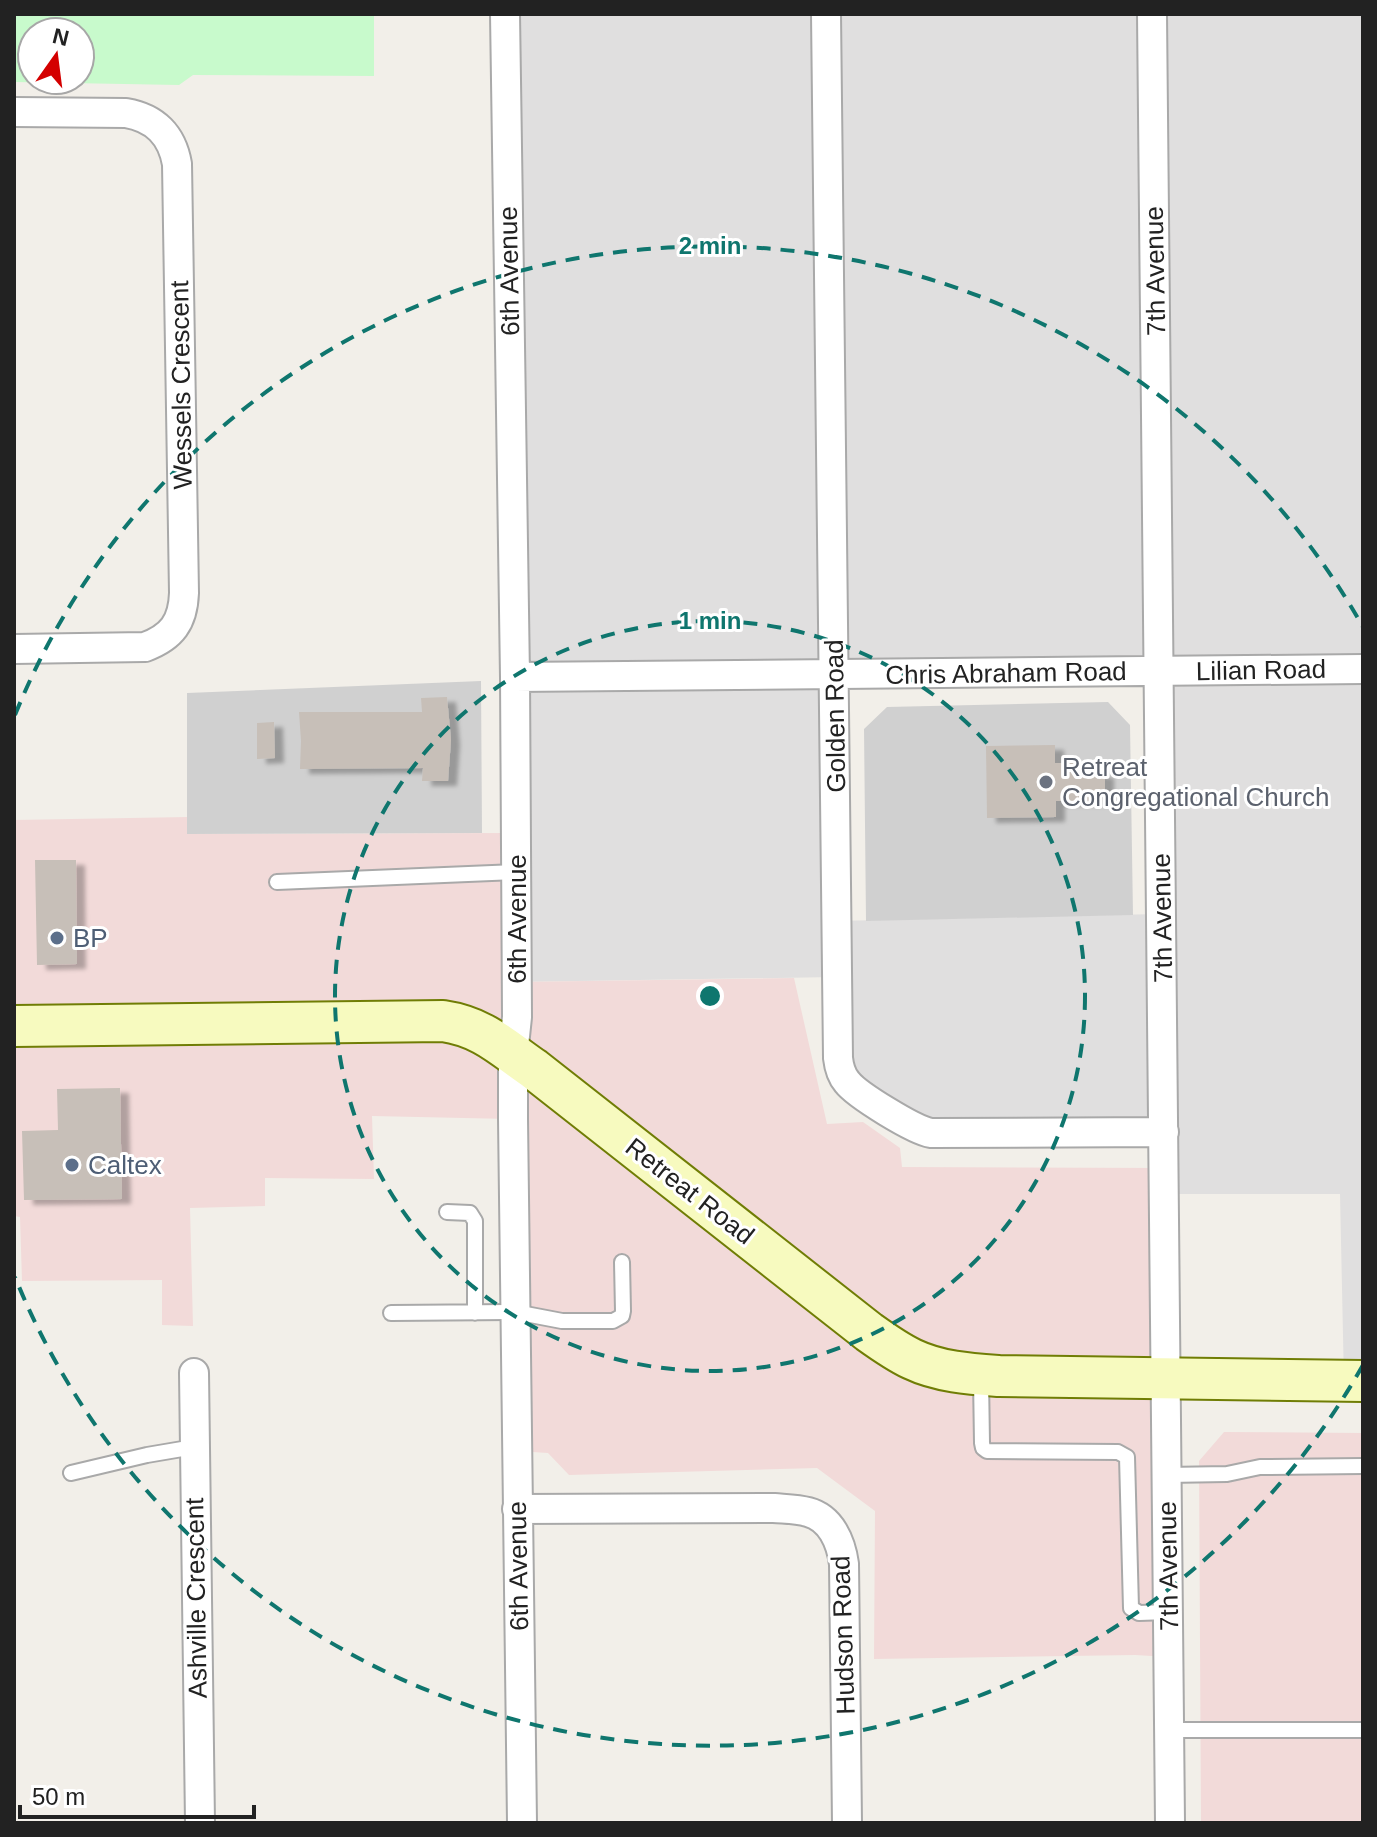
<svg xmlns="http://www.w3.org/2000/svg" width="1377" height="1837" font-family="Arial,sans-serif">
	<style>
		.residential { fill: #e0dfdf; fill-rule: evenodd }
		.commercial { fill: #f2dad9 }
		.religious { fill: #d0d0d0 }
		.park { fill: #c8facc; fill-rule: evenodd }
		.building { fill: #c7bfb8; filter: url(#shadow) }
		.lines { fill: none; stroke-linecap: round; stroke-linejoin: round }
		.lane-casing { stroke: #a9a9a9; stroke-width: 18 }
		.street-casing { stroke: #a9a9a9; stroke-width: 32 }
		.secondary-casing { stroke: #707d05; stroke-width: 44 }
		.lane { stroke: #fff; stroke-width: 14 }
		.street { stroke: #fff; stroke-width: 28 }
		.secondary { stroke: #f7fabf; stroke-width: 40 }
		.ring { fill: none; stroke: #0f766e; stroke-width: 4; stroke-dasharray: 14 10 }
		.worship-dot { fill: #6b7280; stroke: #fff; stroke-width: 3 }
		.service-dot { fill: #5c6f8a; stroke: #fff; stroke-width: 3 }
		.labels { text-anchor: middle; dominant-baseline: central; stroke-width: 6; stroke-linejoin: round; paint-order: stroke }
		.street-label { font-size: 26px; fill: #222; stroke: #fff }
		.worship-label { font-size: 26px; fill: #5b616d; stroke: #fff; text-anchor: start }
		.service-label { font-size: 26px; fill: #4e5e75; stroke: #fff; text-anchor: start }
		.centre { fill: #0f766e; stroke: #fff; stroke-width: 4 }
		.ring-label { font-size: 24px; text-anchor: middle; font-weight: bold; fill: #0f766e; stroke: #fff; stroke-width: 6; stroke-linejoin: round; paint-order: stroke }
	</style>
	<defs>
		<filter id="shadow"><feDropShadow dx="9" dy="5" stdDeviation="2" flood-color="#0004"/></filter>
	</defs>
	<rect width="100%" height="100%" fill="#f2efe9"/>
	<path class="residential" d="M505 14H1363V1382H1344L1340 1194H1164L1163 1134 926 1136 848 1088 835 977 515 982ZM1159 673V914L835 921 832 678Z"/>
	<path class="commercial" d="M188 817V834L515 833 516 982 794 978 827 1124 863 1122 900 1148 902 1167 1165 1168 1169 1657 1135 1655 874 1659 875 1511 817 1468 569 1475 548 1453 517 1451 513 1119 372 1116 374 1179 265 1178V1206L190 1208 193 1326 162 1325V1280L22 1281 20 1217 14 1216V820Z
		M1224 1432 1363 1433V1823H1201L1199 1461Z"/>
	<path class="religious" d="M481 681 482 833 187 834V693Z
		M1108 702 1130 725 1133 915 866 921 864 729 887 707Z"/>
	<path class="park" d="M14 14H374V76L193 75 179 85 14 82ZM32 32H80V80H32Z"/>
	<path class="building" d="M447 697 451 740 448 781H422L423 768 300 769 301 741 299 712H422L421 698Z
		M274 722 275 758 257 759V723Z
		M1055 745V763H1095V772L1105 773V792H1096V801H1056V817L987 818 986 746Z
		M35 860H76L77 964 37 965Z
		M120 1088 122 1199 24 1200 22 1131 58 1130 57 1089Z"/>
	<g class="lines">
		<g class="lane-casing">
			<path id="lane" d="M277 882 516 872
				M447 1212 470 1213 475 1221V1313
				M391 1313 515 1312 562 1321H613L622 1316 623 1311 622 1262
				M981 1379 982 1443 983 1448 987 1451 1118 1452 1127 1457 1131 1608 1139 1613 1168 1612
				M71 1473 147 1455 194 1447
				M1167 1475 1227 1474 1260 1467 1363 1466
				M1170 1730H1363"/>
		</g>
		<g class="street-casing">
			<path id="street" d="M505 14 515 677 517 1017 513 1055V1119L522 1823
				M826 14 838 1058C839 1067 841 1075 847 1082 857 1095 914 1130 931 1133L1164 1132
				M1152 14 1170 1823
				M14 112 126 113C155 118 172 135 177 164L184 593C183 622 172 637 145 647L14 649
				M515 677 1363 669
				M194 1373 200 1823
				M517 1509 774 1508C785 1509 797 1509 808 1512 831 1518 841 1542 844 1564L847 1823"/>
		</g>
		<g class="secondary-casing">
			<path id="secondary" d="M14 1026 443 1021C483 1027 502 1047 534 1069L869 1332C883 1342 897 1352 912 1359 939 1372 970 1374 999 1376L1363 1381"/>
		</g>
		<use href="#lane" class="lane"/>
		<use href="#street" class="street"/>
		<use href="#secondary" class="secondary"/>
	</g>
	<g class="ring">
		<circle cx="710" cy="996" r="375"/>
		<path d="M1363 1365A750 750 0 0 1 15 1277M15 715A750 750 0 0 1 1363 627"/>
	</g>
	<circle class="worship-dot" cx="1046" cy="782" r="8"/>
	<g class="service-dot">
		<circle cx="57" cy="938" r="8"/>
		<circle cx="72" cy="1165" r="8"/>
	</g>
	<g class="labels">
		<g class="street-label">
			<text transform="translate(509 271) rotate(-91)">6th Avenue</text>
			<text transform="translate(1155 271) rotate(-91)">7th Avenue</text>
			<text transform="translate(181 385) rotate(-91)">Wessels Crescent</text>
			<text transform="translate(1261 670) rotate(-1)">Lilian Road</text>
			<text transform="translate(1006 673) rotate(-1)">Chris Abraham Road</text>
			<text transform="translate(835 716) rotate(-91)">Golden Road</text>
			<text transform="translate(1162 918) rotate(-91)">7th Avenue</text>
			<text transform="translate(517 919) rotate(-90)">6th Avenue</text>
			<text transform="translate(690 1191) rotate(38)">Retreat Road</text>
			<text transform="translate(518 1566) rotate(-91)">6th Avenue</text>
			<text transform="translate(1168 1566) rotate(-91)">7th Avenue</text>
			<text transform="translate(196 1598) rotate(-91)">Ashville Crescent</text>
			<text transform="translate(843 1635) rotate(-92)">Hudson Road</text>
		</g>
		<g class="worship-label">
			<text x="1062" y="767">Retreat<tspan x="1062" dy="30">Congregational Church</tspan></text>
		</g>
		<g class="service-label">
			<text x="73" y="938">BP</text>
			<text x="88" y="1165">Caltex</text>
		</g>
	</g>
	<circle cx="710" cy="996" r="12" class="centre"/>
	<g class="ring-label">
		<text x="710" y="254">2 min</text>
		<text x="710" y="629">1 min</text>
	</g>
	<rect width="1377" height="1837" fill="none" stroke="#222222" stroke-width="32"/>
	<g transform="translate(56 56) rotate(14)"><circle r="38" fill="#ffffff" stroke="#a7a7a7" stroke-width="2"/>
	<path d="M0-6L14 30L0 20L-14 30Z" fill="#d40000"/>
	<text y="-12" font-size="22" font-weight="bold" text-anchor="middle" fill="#222222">N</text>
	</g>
	<path d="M20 1805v12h234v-12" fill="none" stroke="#222222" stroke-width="4"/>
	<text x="32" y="1805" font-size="24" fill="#222222" stroke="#ffffff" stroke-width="6" paint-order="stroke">50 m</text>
</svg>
